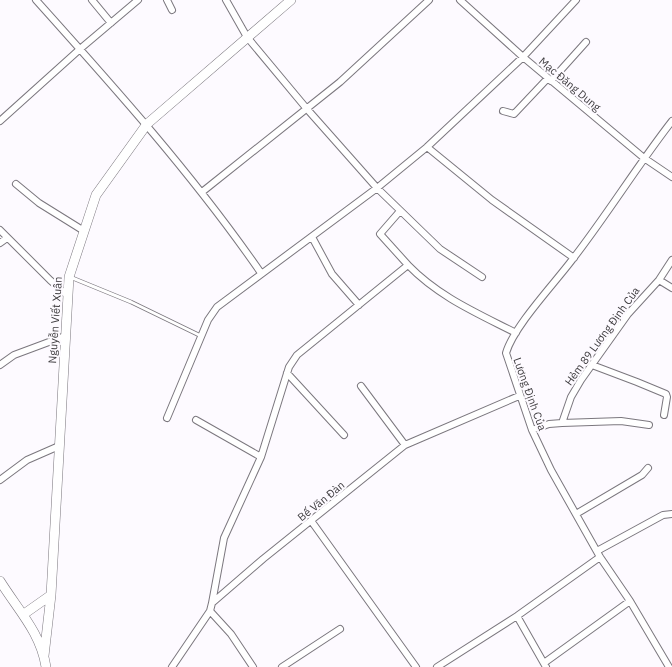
<svg xmlns="http://www.w3.org/2000/svg" width="672" height="667" font-family="'IBM Plex Sans',sans-serif">
	<style>
		.lines { fill: none; stroke-linecap: round; stroke-linejoin: round }
		.lane-casing { stroke: #7b777e; stroke-width: 4.5 }
		.street-casing { stroke: #7b777e; stroke-width: 8 }
		.secondary-casing { stroke: #7b777e; stroke-width: 10 }
		.lane { stroke: #fff; stroke-width: 3 }
		.street { stroke: #fff; stroke-width: 6 }
		.secondary { stroke: #fff; stroke-width: 9 }
		.labels { text-anchor: middle; dominant-baseline: central; stroke-width: 4; stroke-linejoin: round; paint-order: stroke }
		.street-label { font-size: 11px; fill: #3e3c3f; stroke: #fdfaff }
	</style>
	<rect width="100%" height="100%" fill="#fdfaff"/>
	<g class="lines">
		<g class="lane-casing">
			<path id="lane" d="M70 277 131 302 201 336"/>
		</g>
		<g class="street-casing">
			<path id="street" d="M36 0C115 88 194 176 261 273
				M92 0 111 23
				M167 0 172 10
				M226 0 247 37 307 109 377 188 440 249 482 277
				M460 0 523 57 644 158 672 177
				M551 81 586 42
				M503 111 514 114 548 78
				M0 121 80 49 138 0
				M427 147 492 200 574 258
				M16 184 39 203 84 231
				M202 192 340 82 429 0
				M400 211 380 234 408 265
				M0 230 50 280 67 295
				M312 237 332 274 359 305
				M0 243 7 238
				M659 280 672 288
				M0 365 14 355 65 336
				M592 365 637 382 666 394 667 397 664 415
				M287 373 344 435
				M361 386 405 445
				M167 418 208 320 217 307 377 188 427 147 523 57 576 0
				M196 420 261 457
				M562 423 621 421 649 425
				M532 430 549 424 562 423 571 397 581 380 628 314 659 280 672 260
				M0 480 27 460 59 446
				M576 514 642 475 648 468
				M312 522 416 667
				M597 551 663 515 672 514
				M212 603 224 538 261 457 289 367 297 355 408 265C439 297 477 313 516 333
				M210 611 231 634 253 667
				M517 616 546 667
				M544 663 630 601
				M172 667 210 611 212 603 263 559 405 445 519 396
				M282 667 340 629
				M437 667 517 616 600 557
				M669 667 630 601 600 557 551 470 532 430 506 353C514 326 554 284 572 260 607 215 637 166 672 121"/>
		</g>
		<g class="secondary-casing">
			<path id="secondary" d="M0 581C18 610 41 633 46 667
				M24 614 51 595
				M44 656 51 595 69 277 96 195 147 124 291 0"/>
		</g>
		<use href="#lane" class="lane"/>
		<use href="#street" class="street"/>
		<use href="#secondary" class="secondary"/>
	</g>
	<g class="labels">
		<g class="street-label">
			<text transform="translate(570 84) rotate(40)">Mạc Đăng Dung</text>
			<text transform="translate(55 320) rotate(-86)">Nguyễn Viết Xuân</text>
			<text transform="translate(602 336) rotate(-54)">Hẻm 89 Lương Định Của</text>
			<text transform="translate(530 394) rotate(70)">Lương Định Của</text>
			<text transform="translate(321 501) rotate(-39)">Bế Văn Đàn</text>
		</g>
	</g>
</svg>
